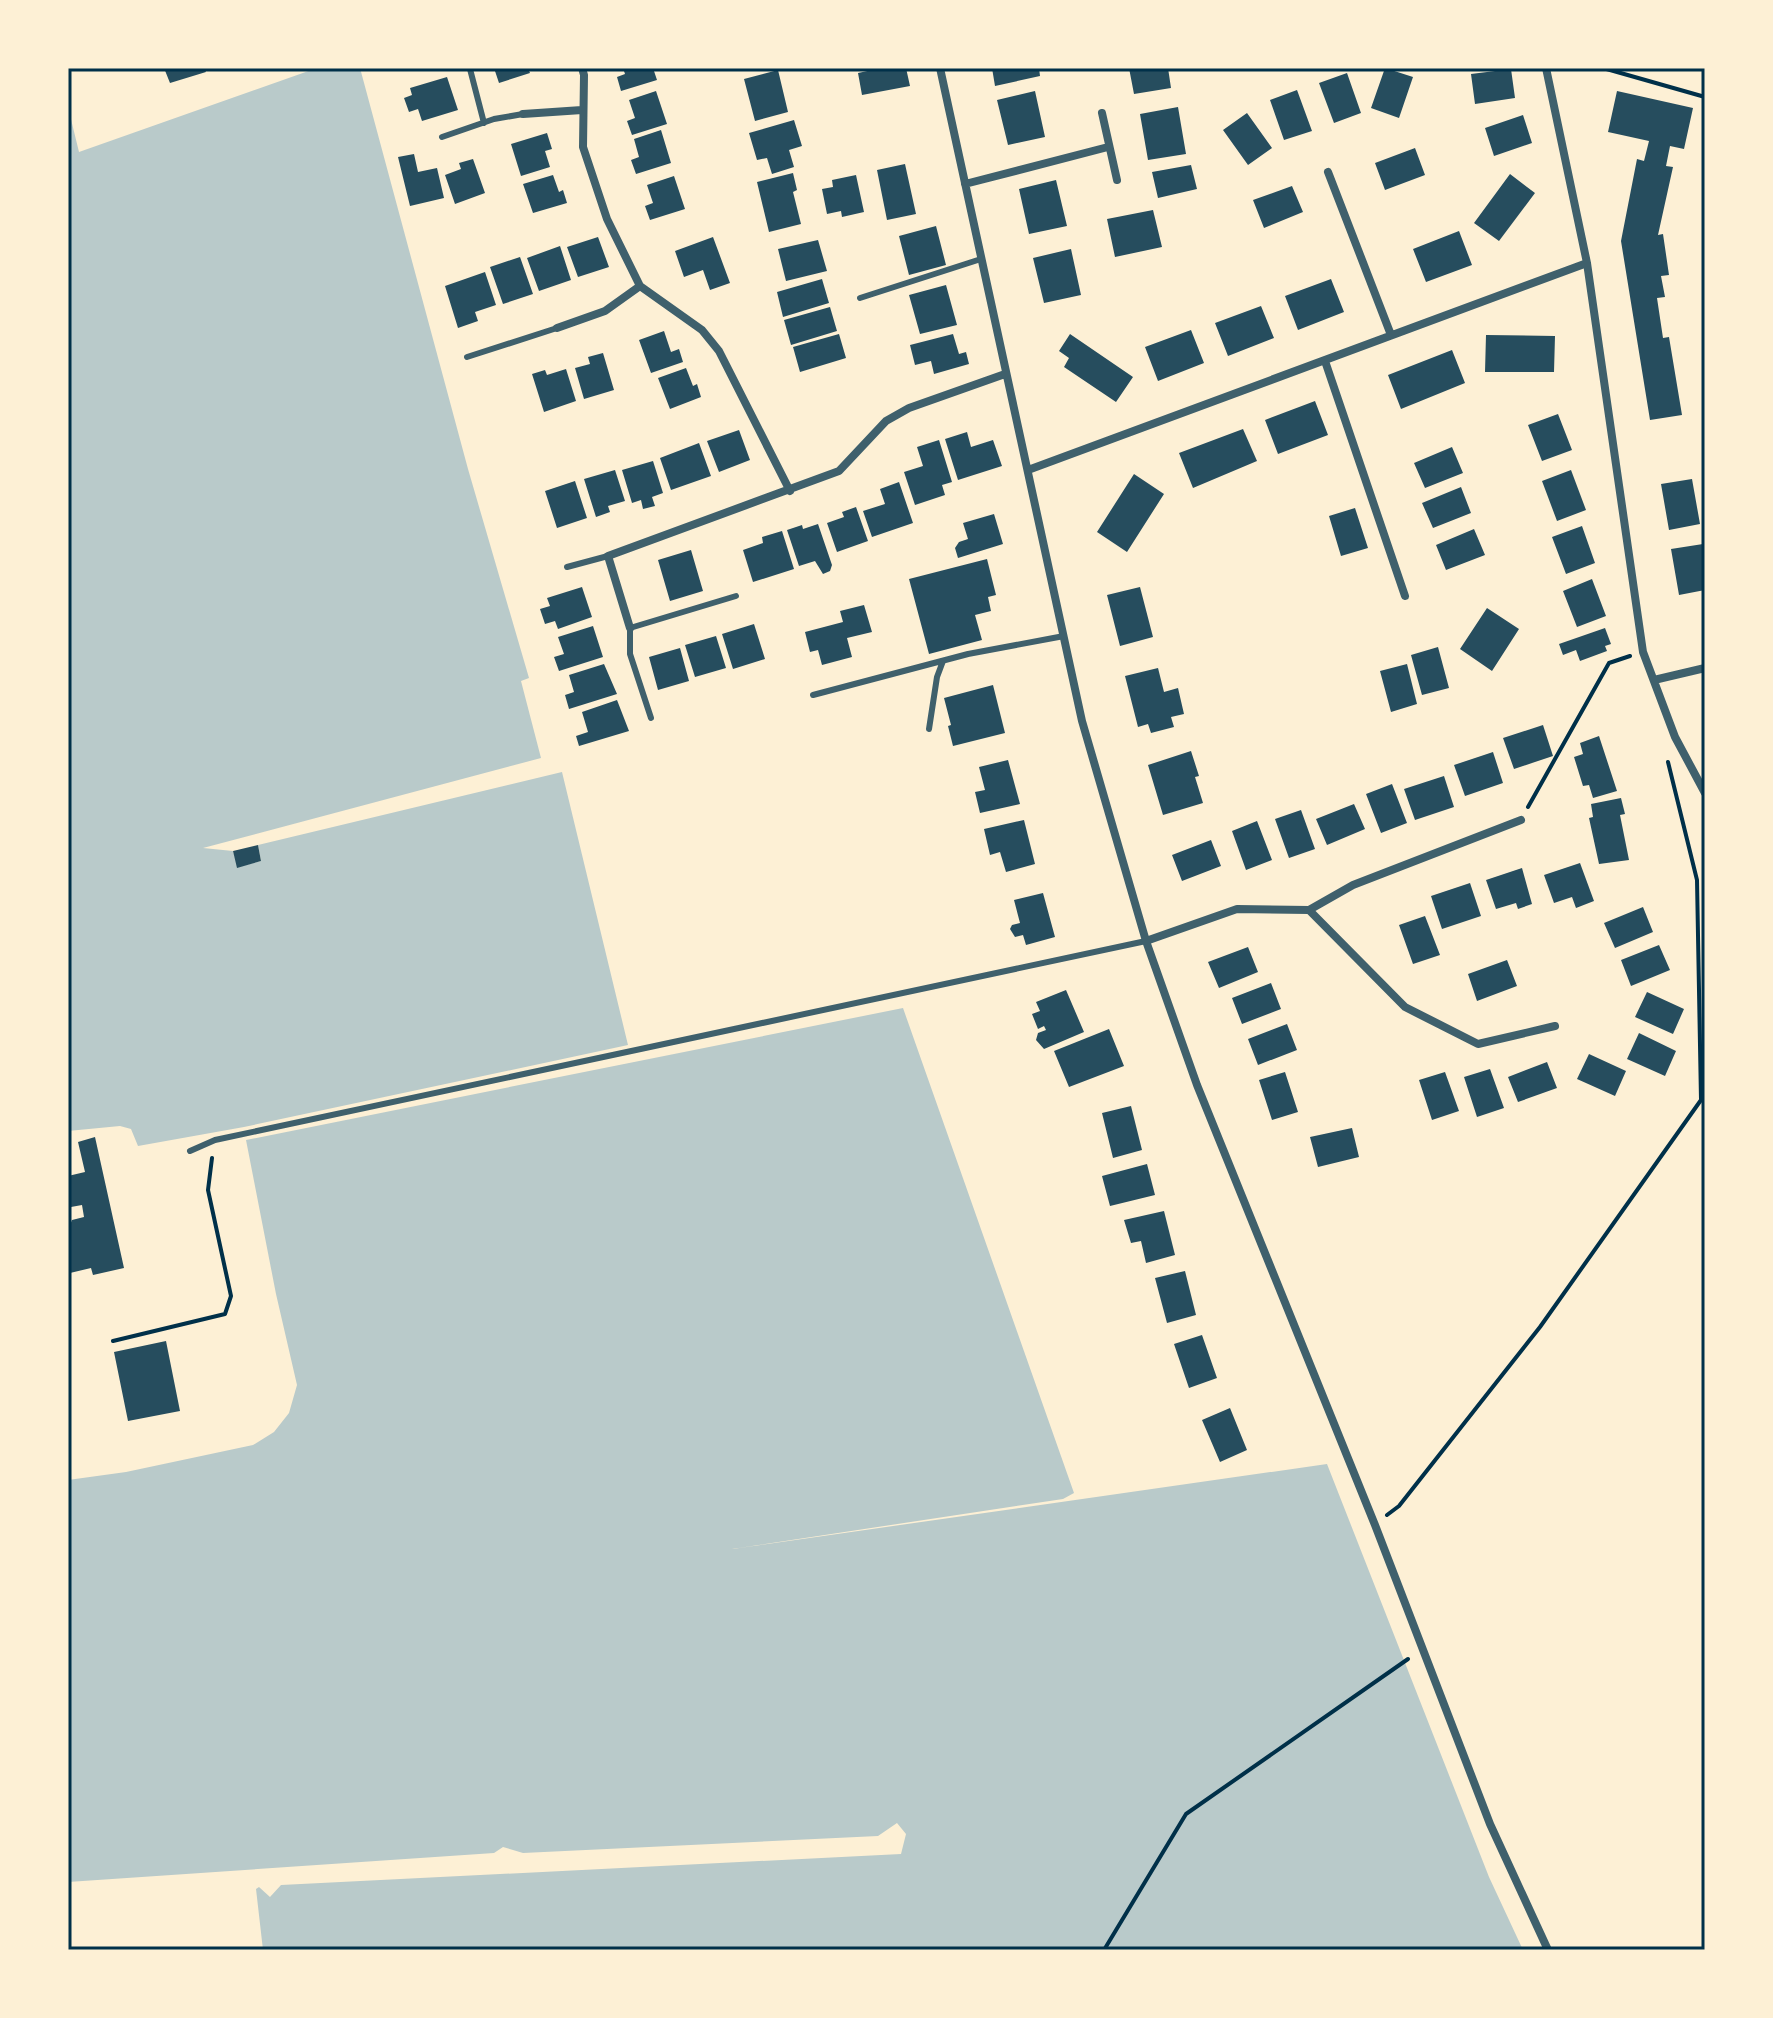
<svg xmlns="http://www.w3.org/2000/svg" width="1773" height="2018" font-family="'Crimson Pro',serif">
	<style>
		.green { fill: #b9caca }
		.building { fill: #264d5e }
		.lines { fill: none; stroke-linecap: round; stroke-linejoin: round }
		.path { stroke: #003049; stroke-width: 4 }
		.service { stroke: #3f606c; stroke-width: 6 }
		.minor { stroke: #3f606c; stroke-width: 8 }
		.neatline { fill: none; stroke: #003049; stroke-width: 3 }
	</style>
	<rect width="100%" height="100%" fill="#fdf0d5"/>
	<path class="green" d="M317 68H360L468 469 529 678 521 681 541 758 203 848 233 851 238 867 261 861 258 845 562 772 628 1045 244 1127 138 1146 131 1129 120 1126 68 1131V107L79 152Z
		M903 1008 1074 1493 1063 1499 732 1549 1327 1464 1489 1877 1523 1950H263L256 1889 259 1887 270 1897 281 1885 901 1854 906 1834 897 1823 878 1836 523 1853 503 1847 494 1853 68 1882V1480L126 1472 253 1445 274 1432 289 1413 297 1385 276 1294 246 1140Z"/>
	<path class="building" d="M164 68H204L206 72 170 83Z
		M494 68H528L530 73 499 83Z
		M623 68H653L657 80 621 91 617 77 625 74Z
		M872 68H906L910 86 862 95 858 73 872 70Z
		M992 68H1039L1040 76 995 86Z
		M1129 68H1168L1171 88 1134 94Z
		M1385 68 1413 77 1399 118 1371 108Z
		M1511 69 1515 98 1475 104 1471 74Z
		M778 70 788 112 755 121 744 79Z
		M1347 73 1361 113 1334 123 1319 83Z
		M447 77 458 110 422 121 418 109 409 112 404 98 412 95 410 88Z
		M1297 90 1312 131 1284 140 1270 100Z
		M656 91 667 124 632 135 627 121 635 118 629 100Z
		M1035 91 1045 137 1008 145 997 100Z
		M1617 91 1693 108 1684 149 1670 146 1666 166 1673 167 1658 235 1663 234 1669 275 1661 276 1665 297 1657 298 1663 338 1669 337 1682 415 1650 420 1621 241 1637 159 1644 161 1649 141 1608 132Z
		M1178 107 1186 154 1148 160 1140 114Z
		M1247 113 1272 148 1248 165 1223 130Z
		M1523 115 1532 143 1494 156 1485 128Z
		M794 120 802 146 789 150 794 167 772 174 767 158 757 160 749 133Z
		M661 130 671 163 636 174 631 160 639 157 634 139Z
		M547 133 552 149 545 151 550 167 521 176 511 144Z
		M1415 148 1425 175 1385 190 1375 163Z
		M414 154 418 172 437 168 444 198 410 206 398 157Z
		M473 159 485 193 455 204 445 175 461 169 459 163Z
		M905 164 916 214 887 220 877 170Z
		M1191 165 1197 189 1158 198 1152 172Z
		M793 173 797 190 793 192 801 224 769 232 757 182Z
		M1510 174 1535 193 1499 241 1474 223Z
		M553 175 559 192 563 190 567 203 533 213 523 184Z
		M856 175 864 212 842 217 841 211 827 214 822 189 833 187 832 180Z
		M674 176 685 209 650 220 645 206 653 203 647 185Z
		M1056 180 1067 226 1029 234 1019 189Z
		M1292 186 1303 212 1264 228 1253 200Z
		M1153 210 1162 247 1115 257 1107 219Z
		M936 226 946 265 909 275 899 236Z
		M1459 231 1472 265 1426 282 1413 249Z
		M598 237 609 267 578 277 567 247Z
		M713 237 730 283 710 290 703 270 684 277 675 251Z
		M818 240 827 271 786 281 778 249Z
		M560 246 571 280 539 291 527 258Z
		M1071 249 1081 295 1044 303 1033 258Z
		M520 257 533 294 503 304 490 267Z
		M485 272 496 305 475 312 478 321 458 328 445 286Z
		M822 279 829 303 783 317 777 292Z
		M1331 279 1344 312 1298 330 1285 296Z
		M946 285 957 325 920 334 909 295Z
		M1261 306 1274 338 1228 356 1215 323Z
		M830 307 837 331 791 345 784 320Z
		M1191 330 1204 363 1158 381 1145 347Z
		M664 331 671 352 679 349 683 362 651 373 639 340Z
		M839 334 846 358 800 372 793 347Z
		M953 334 959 354 966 352 969 364 934 374 931 361 915 365 910 345Z
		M1070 334 1133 377 1116 402 1064 367 1069 358 1059 351Z
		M1486 335 1555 336 1554 372H1485Z
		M1452 350 1465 383 1401 409 1388 375Z
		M603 353 614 390 584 399 575 368 590 364 588 357Z
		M686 368 693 386 697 384 701 397 670 409 658 378Z
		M566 369 576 401 544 412 532 374 545 370 547 375Z
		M1315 401 1328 435 1278 454 1265 420Z
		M1558 414 1572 450 1542 461 1528 425Z
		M1243 429 1257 461 1193 488 1179 453Z
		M739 430 750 460 719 472 707 441Z
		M967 432 971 447 993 440 1002 466 958 480 945 439Z
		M939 440 952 482 942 485 945 495 915 505 904 472 923 466 917 447Z
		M699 443 711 476 671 490 660 458Z
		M1452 447 1463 473 1425 488 1414 463Z
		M653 461 663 493 652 497 655 506 643 509 641 500 632 503 622 470Z
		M615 470 625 501 608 506 610 512 596 517 584 479Z
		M1571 470 1586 510 1557 521 1542 481Z
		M1134 474 1164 494 1127 552 1097 532Z
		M1692 479 1700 524 1669 530 1661 484Z
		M575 481 587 518 557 528 545 491Z
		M899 482 913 523 872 537 863 511 885 504 880 489Z
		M1461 487 1471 513 1433 528 1422 503Z
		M856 507 868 541 837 552 827 523 844 517 842 512Z
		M1355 508 1368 548 1341 556 1329 516Z
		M994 514 1003 544 958 558 955 548 959 542 968 539 963 523Z
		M818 524 832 565 830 571 823 574 815 561 799 566 787 530 802 525 803 529Z
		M1582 526 1595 563 1566 574 1552 537Z
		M1474 529 1485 555 1446 570 1436 545Z
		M782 531 794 569 753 582 743 550 763 543 762 537Z
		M1703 544 1705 590 1679 595 1671 549Z
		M691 550 703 591 670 601 658 560Z
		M987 559 996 595 988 597 991 611 975 615 982 640 929 654 909 579Z
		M1592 579 1606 616 1577 627 1563 591Z
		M582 587 592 617 558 629 555 621 545 624 540 609 550 606 547 598Z
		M1140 587 1153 637 1120 646 1107 595Z
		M864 605 872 632 847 638 852 657 822 665 818 650 810 652 805 632 843 622 840 611Z
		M1487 608 1519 629 1492 671 1460 649Z
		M754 624 765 659 733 669 722 634Z
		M593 626 603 657 559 671 554 657 564 654 558 637Z
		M1605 628 1611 644 1605 646 1607 651 1580 661 1576 650 1563 655 1559 644Z
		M716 636 726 668 695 677 685 645Z
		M1438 647 1449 688 1422 695 1411 655Z
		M680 648 689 681 658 690 649 657Z
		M604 664 617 694 569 709 565 695 574 692 569 675Z
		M1407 664 1417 704 1391 712 1380 671Z
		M1158 668 1164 692 1178 688 1184 714 1171 717 1174 727 1151 733 1148 724 1138 727 1125 676Z
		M993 685 1005 733 953 746 948 726 951 725 944 698Z
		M617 700 629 731 579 746 576 736 588 732 582 712Z
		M1543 725 1553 756 1514 769 1503 738Z
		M1599 736 1617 791 1593 798 1589 785 1583 786 1574 757 1583 754 1580 743Z
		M1191 751 1199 776 1195 777 1203 803 1163 815 1148 765Z
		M1493 752 1503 783 1465 796 1454 765Z
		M1008 760 1020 804 980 813 975 792 985 790 979 767Z
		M1444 776 1454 807 1415 820 1404 789Z
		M1392 784 1407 823 1381 833 1366 794Z
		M1621 798 1625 814 1620 815 1629 860 1599 864 1589 818 1593 817 1591 804Z
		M1354 804 1365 829 1327 845 1316 819Z
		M1301 810 1315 849 1289 858 1275 819Z
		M1024 820 1035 864 1006 872 1000 852 990 855 984 829Z
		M1257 821 1272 860 1246 870 1232 831Z
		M1211 840 1221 866 1182 881 1172 855Z
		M258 845 261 861 237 868 233 851Z
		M1580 863 1594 901 1576 908 1572 897 1554 903 1544 875Z
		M1522 868 1532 904 1518 909 1516 903 1496 909 1486 880Z
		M1470 883 1481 916 1442 929 1431 896Z
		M1043 893 1055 937 1026 945 1023 935 1015 937 1010 929 1012 925 1020 923 1014 900Z
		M1643 907 1653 932 1615 948 1604 923Z
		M1425 916 1440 955 1413 964 1399 925Z
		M1659 945 1670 970 1631 986 1621 960Z
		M1248 947 1258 972 1219 988 1208 962Z
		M1507 960 1517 986 1477 1001 1468 974Z
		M1271 983 1281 1009 1242 1024 1232 998Z
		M1066 990 1084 1032 1044 1049 1036 1040 1038 1033 1046 1030 1044 1026 1038 1029 1032 1014 1040 1011 1036 1002Z
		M1647 992 1684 1009 1673 1034 1635 1017Z
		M1287 1024 1297 1050 1258 1065 1248 1039Z
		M1109 1029 1124 1066 1069 1087 1054 1051Z
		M1639 1033 1676 1051 1665 1076 1627 1059Z
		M1589 1054 1626 1071 1615 1096 1577 1079Z
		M1547 1062 1557 1088 1518 1102 1508 1077Z
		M1490 1069 1504 1108 1477 1117 1464 1077Z
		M1285 1072 1298 1112 1272 1120 1259 1080Z
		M1445 1072 1459 1111 1432 1120 1419 1080Z
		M1131 1106 1142 1150 1113 1158 1102 1113Z
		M1352 1128 1359 1157 1318 1167 1310 1137Z
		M95 1137 124 1268 93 1275 91 1268 70 1273V1225L72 1220 84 1217 82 1205 71 1207 68 1176 85 1172 78 1142Z
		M1147 1164 1155 1195 1110 1206 1102 1176Z
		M1164 1211 1175 1255 1146 1263 1141 1241 1131 1243 1124 1220Z
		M1185 1271 1196 1315 1167 1323 1155 1278Z
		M1202 1335 1217 1378 1189 1388 1174 1344Z
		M166 1341 180 1411 128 1421 114 1352Z
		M1230 1408 1247 1450 1220 1462 1202 1420Z"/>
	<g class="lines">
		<path class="path" d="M1603 68 1705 97
			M1528 807 1609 663 1630 656
			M113 1341 225 1314 231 1296 208 1190 212 1158
			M1387 1515 1399 1506 1540 1327 1701 1100 1697 880 1668 762
			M1104 1950 1186 1814 1408 1659"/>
		<path class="service" d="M470 69 484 123
			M442 137 494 119 523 114
			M860 298 981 259
			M467 357 557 328
			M567 567 608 556
			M813 695 968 654 1064 636
			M651 718 630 654V628L736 596
			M929 729 937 677 943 661
			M190 1151 215 1140 1146 941"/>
		<path class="minor" d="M582 68 584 75 583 147 607 219 640 286 702 330 719 351 790 491
			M940 68 1082 721 1146 941 1197 1085 1375 1525 1490 1824 1548 1950
			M1546 68 1587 263 1643 652 1675 737 1705 793
			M1102 113 1117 180
			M523 114 582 110
			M1328 172 1391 335
			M965 184 1108 147
			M557 328 605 311 640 286
			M1325 361 1405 596
			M1028 470 1587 263
			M630 628 608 556 839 471 886 421 909 408 1005 374
			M1654 680 1705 668
			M1309 910 1353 885 1521 820
			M1146 941 1237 909 1309 910 1405 1007 1478 1044 1555 1026"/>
	</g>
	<rect width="1773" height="2018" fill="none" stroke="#fdf0d5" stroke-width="140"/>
	<rect x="70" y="70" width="1633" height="1878" class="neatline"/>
</svg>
